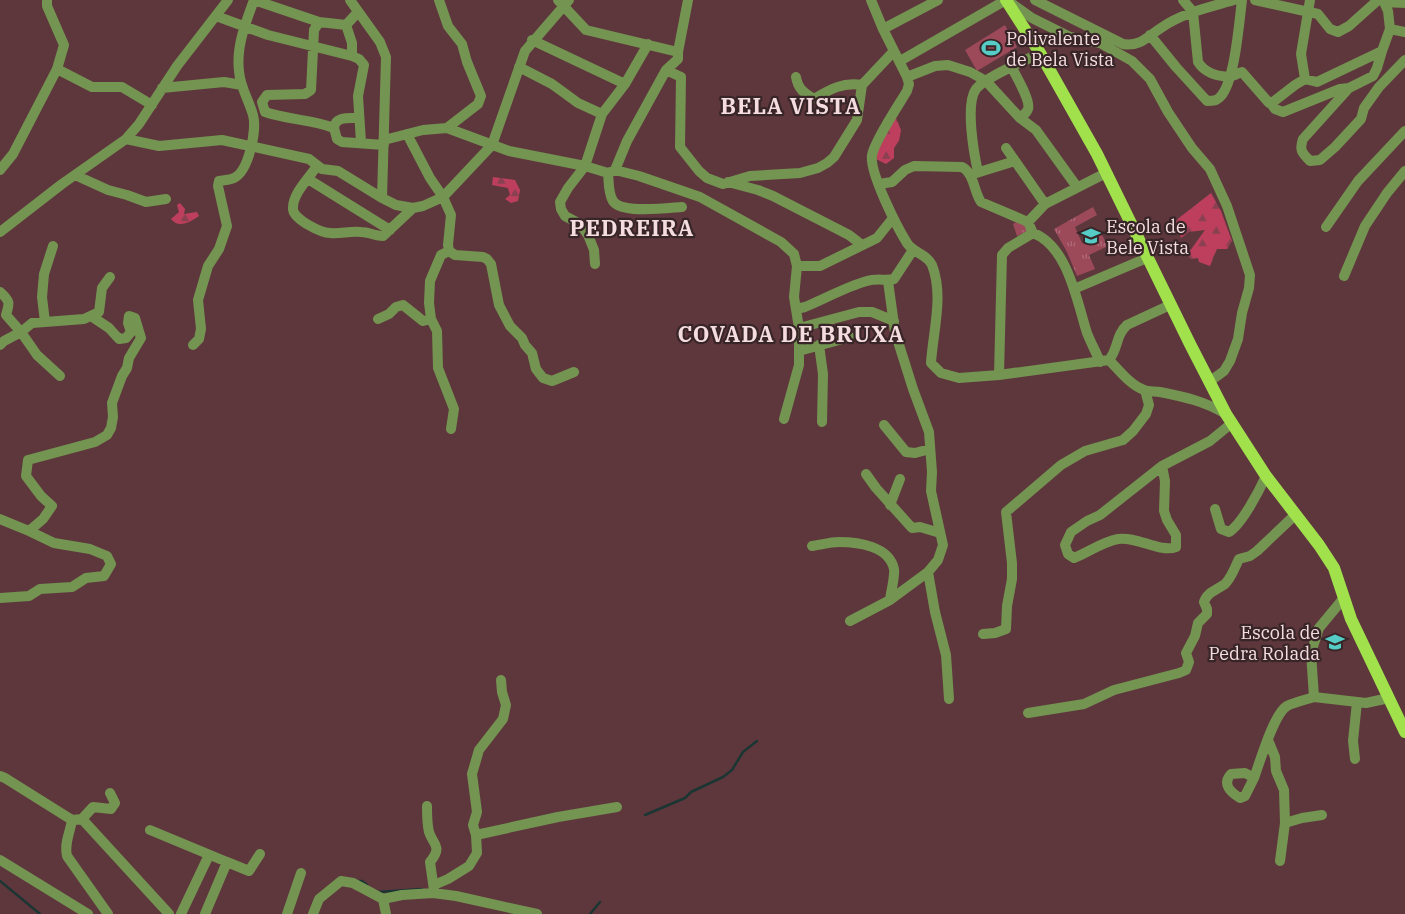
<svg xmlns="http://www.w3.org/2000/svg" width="1405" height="914" font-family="'IBM Plex Serif',serif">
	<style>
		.forest { fill: url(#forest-firs) }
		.park { fill: url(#park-tufts) }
		.pitch { fill: #9c495a }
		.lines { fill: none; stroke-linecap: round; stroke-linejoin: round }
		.stream { stroke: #1b3533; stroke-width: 2.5 }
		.minor { stroke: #749451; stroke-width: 10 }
		.major { stroke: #a1e14b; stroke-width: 12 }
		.labels { text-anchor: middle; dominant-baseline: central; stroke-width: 4.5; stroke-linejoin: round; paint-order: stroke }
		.poi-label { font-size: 18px; fill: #f5dcdf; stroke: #372527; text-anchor: start }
		.district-label { font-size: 22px; font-weight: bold; letter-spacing: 1px; fill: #f5dcdf; stroke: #372527 }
	</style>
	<defs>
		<pattern id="forest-firs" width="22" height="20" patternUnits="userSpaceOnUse" patternTransform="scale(1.25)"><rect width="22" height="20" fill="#bd3f5d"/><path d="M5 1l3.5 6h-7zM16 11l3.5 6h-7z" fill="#894051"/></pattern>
		<pattern id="park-tufts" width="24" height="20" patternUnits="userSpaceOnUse" patternTransform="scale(1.25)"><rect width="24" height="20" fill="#9c495a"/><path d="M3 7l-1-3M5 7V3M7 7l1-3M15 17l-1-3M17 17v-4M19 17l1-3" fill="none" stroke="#af6b79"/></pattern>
	</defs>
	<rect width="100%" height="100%" fill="#5e373d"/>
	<path class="forest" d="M896 118 901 130 899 141 894 148V158L886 164 876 159 881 128Z
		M493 177 515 180 520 190 518 201 511 203 505 199 510 195 508 188 492 185Z
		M1211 193 1221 211 1232 241 1227 249H1217L1210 266 1199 262 1198 258 1191 259 1187 255 1205 230 1189 232 1181 238 1175 221Z
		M180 203 185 209 184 214 197 212 199 216C190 222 179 229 171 219L179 212 177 205Z"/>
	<path class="park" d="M1093 207 1097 215 1075 227 1082 243 1102 235 1108 246 1089 255 1095 269 1077 276 1067 252 1054 229Z
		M1018 221 1023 222 1027 231 1017 236 1013 224Z"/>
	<path class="pitch" d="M1005 25 1017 47 977 71 965 50Z"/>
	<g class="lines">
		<path class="stream" d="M645 815 685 798 691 792 723 777 732 770 743 752 757 741
			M0 881 40 914
			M357 881H362L367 885
			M378 892 422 889
			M590 914 600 902"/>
		<path class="minor" d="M47 0V6L64 45 57 69 92 87H122L152 105
			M350 0 380 42 386 57 382 198
			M439 0 448 26 462 44 467 62 481 96 478 104 447 128
			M558 0 586 30 678 52V59L666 70
			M871 0 883 29 907 77 909 84 907 91C898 106 875 140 872 155 869 172 897 227 907 243 913 253 927 254 932 265 944 296 933 331 931 363L941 373 959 378 999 375 1109 360C1119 348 1115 336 1127 325L1170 305
			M1035 0 1123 44C1140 47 1148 36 1161 28 1182 13 1210 7 1234 0
			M1183 0 1193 12 1198 62C1204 72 1218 78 1230 76 1234 76 1238 73 1242 72L1269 103 1273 102 1295 85 1305 79 1317 82 1382 51 1390 29 1405 32
			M1255 0 1318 14 1330 29 1338 32 1349 26 1378 0
			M1383 0 1388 11 1390 29
			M1384 2 1405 3
			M1011 3 1032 18 1070 37 1100 43 1132 61 1150 79 1168 112 1192 148 1210 169 1227 206 1250 275 1249 288 1242 313 1238 339 1230 361 1224 371 1209 382
			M216 16 268 35 352 56 359 59 364 65 358 96 361 142
			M346 25 352 43V56
			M883 29 938 0
			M1150 35 1176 67 1207 101C1213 101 1217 101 1221 96 1235 80 1239 23 1242 0
			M532 40 625 84
			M1382 51 1377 68 1373 76 1349 88 1303 139C1299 150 1302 153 1310 161L1320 160 1335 147 1361 119 1364 108 1379 87 1405 60
			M678 52 688 0
			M900 61 1006 0
			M519 67 552 84 578 103 602 114
			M1012 68C1016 76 1031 101 1028 109 1027 113 1023 115 1020 118
			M796 77C798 89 804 93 814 99 830 89 843 82 862 85
			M907 77 935 66 948 65 970 72 986 81 1020 118 1036 130 1077 187
			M1305 79 1301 54 1310 0
			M162 88 224 82 242 85
			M262 102 267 95 305 94 311 90 314 30 319 22 346 25 358 12
			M262 102 265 112C288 120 311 119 334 128L337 139 342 142 384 145
			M1270 102 1275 109 1283 112 1340 89 1349 88
			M334 128C335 116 349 118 359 118
			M407 134 430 178 443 197 451 215 448 245 449 251 455 255 483 257 487 259 491 264 499 305 510 326 522 338 525 345 532 353 536 369 543 378 552 381 574 372
			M126 139 159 146 222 140 309 159 322 169 338 171 382 198 396 205 413 208 423 206 443 197 492 145 525 51 569 0
			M384 140 423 130 447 128 509 151 585 166 608 173 615 170 627 141 666 70 681 77 680 147 699 171 707 178 723 184 750 176 800 173 818 168 827 163 834 157 857 120 862 85 894 51
			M1006 148 1045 204
			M317 166C309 178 292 194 293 209 293 219 321 233 330 233 340 234 350 231 361 232 369 232 375 236 383 236L413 208
			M0 170 13 154 57 69
			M615 170 639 176 700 197 781 242 794 254 797 266 794 297 799 328V365L784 419
			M978 172C974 154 965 104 976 89 985 77 1025 61 1040 53
			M608 173C609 182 608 193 613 201 621 214 667 208 682 207
			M973 174 1015 161
			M75 175 108 190 127 195 146 202 166 199
			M308 179 390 230
			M728 182 758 190 773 196 849 235 862 245
			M879 184 892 182 905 170 914 166 962 167C974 173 974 192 981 202L1028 222 1033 233
			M1028 222 1045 204 1106 173
			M1326 227 1358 181 1405 131
			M0 232 62 184 126 139 139 124 177 66 228 0
			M449 251 441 255 430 281 429 303 431 319 437 331 438 368 454 409 451 429
			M595 264 594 250 588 235 580 224 565 216 561 209 560 202 568 188 585 166 602 114 625 84 648 44
			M797 266H820L877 238 893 218
			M1344 276 1365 226 1387 193 1405 171
			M1074 289 1147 258
			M0 292C10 301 10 302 6 315L21 332 37 355 60 376
			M796 309 805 307C824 299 848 286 867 281 877 278 885 281 894 279L913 250
			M378 319 389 314 396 307 403 305 423 321 431 319
			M45 322 42 297 44 274 53 246
			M799 328 859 312H872L894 321
			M0 345 4 341 21 332 32 323 84 319 99 312 102 288 110 277
			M193 345 199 339 201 329 198 300 208 266 219 249 227 226 218 186 219 181C224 180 230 180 234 178 249 171 257 129 253 115 249 100 240 87 239 71 236 46 246 22 254 0L319 22
			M819 345 823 374 822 422
			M799 351 850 337
			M1109 360C1119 370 1130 385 1144 390 1149 392 1155 391 1160 392 1185 397 1204 401 1226 414
			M999 375 1002 255 1008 248 1033 233C1068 246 1077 302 1087 333 1091 343 1096 352 1100 362
			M884 425 906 452 915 453 930 449
			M1162 466 1165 481 1164 511 1167 520 1176 535V547C1160 553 1137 536 1118 539 1102 542 1089 552 1074 558L1068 554 1065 545 1071 532 1087 521 1100 515 1162 466 1210 441 1232 423
			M866 474 876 488 912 528 920 527 940 533
			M890 505 900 479
			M1215 509 1221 529 1229 532C1242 524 1259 491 1266 476
			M0 519 29 531
			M812 546C820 545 830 542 839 542 858 542 889 546 894 569 895 577 891 591 890 600
			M928 572 935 612 946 655 949 699
			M0 598 29 596 40 589 72 587 86 578 104 576 111 564 107 556 90 549 54 543 29 531 43 519 52 506 41 496 26 476 28 460 95 442 107 435 111 428 113 417 112 403 122 376 127 368 129 358 141 338 135 318 129 316 128 323 131 332 126 338 119 339 109 328 91 316
			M850 621 890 600 928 572 938 560 943 545 931 491 932 472 929 432 913 389 895 332 888 281
			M983 634 995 633 1006 629 1007 606 1012 579V563L1006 512 1061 465 1085 451 1123 440 1133 431 1146 414 1149 405 1145 390
			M1314 697 1366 703 1389 698
			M1028 713 1084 704 1114 690 1179 673 1186 670 1189 662 1186 653 1195 636 1198 623 1207 614V609L1204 602C1207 592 1217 590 1225 584 1232 577 1235 567 1239 559L1250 556 1257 551 1295 515
			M1268 740 1275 757 1276 771 1284 790 1285 823 1280 861
			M1355 759 1353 741 1357 702
			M0 776 5 778 72 820 82 819 93 807 111 809 115 803 110 793
			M1254 778 1245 773 1231 774C1222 784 1230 792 1240 798L1245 796 1254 778C1260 762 1274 713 1287 706 1295 702 1305 700 1314 697L1311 653 1319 628 1343 599
			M427 806C427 814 427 824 429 832 433 845 443 846 430 862L434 890
			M82 819 169 914
			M72 820C70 833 64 843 67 856L108 914
			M1285 823 1302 818 1322 815
			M150 830 227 862
			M476 835 558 817 617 807
			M0 860 88 914
			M434 885 448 879 469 866 477 853 476 835 473 825 477 812 472 774 479 750 503 719 506 705 502 692 501 680
			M181 914 209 855
			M205 914 227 862 249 871 260 854
			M287 914 301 873
			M313 914 319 899 341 881 353 883 383 899
			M386 914 383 899 402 895 433 893 456 896 537 914"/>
		<path class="major" d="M1006 0 1040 53 1097 154 1190 344 1226 414 1266 476 1319 545 1334 568 1351 619 1405 732"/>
	</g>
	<defs>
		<g id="stadium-bare" transform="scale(1.5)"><path d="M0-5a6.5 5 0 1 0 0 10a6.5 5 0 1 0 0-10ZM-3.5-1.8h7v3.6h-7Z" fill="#55cdc6" stroke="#372527" stroke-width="2.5" paint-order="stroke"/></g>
		<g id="school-bare" transform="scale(1.5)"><path d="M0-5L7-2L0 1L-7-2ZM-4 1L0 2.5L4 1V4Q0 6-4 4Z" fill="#55cdc6" stroke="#372527" stroke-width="2.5" paint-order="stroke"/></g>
	</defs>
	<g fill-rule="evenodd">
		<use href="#stadium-bare" x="991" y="48"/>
		<use href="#school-bare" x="1091" y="236"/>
		<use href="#school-bare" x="1335" y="642"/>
	</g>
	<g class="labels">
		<g class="poi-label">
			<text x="1006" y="38">Polivalente<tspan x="1006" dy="21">de Bela Vista</tspan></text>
			<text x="1106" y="226">Escola de<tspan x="1106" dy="21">Bele Vista</tspan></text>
			<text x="1320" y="632" text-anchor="end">Escola de<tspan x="1320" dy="21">Pedra Rolada</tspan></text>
		</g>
		<g class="district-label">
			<text x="791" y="105">BELA VISTA</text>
			<text x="632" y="227">PEDREIRA</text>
			<text x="791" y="333">COVADA DE BRUXA</text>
		</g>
	</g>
</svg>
